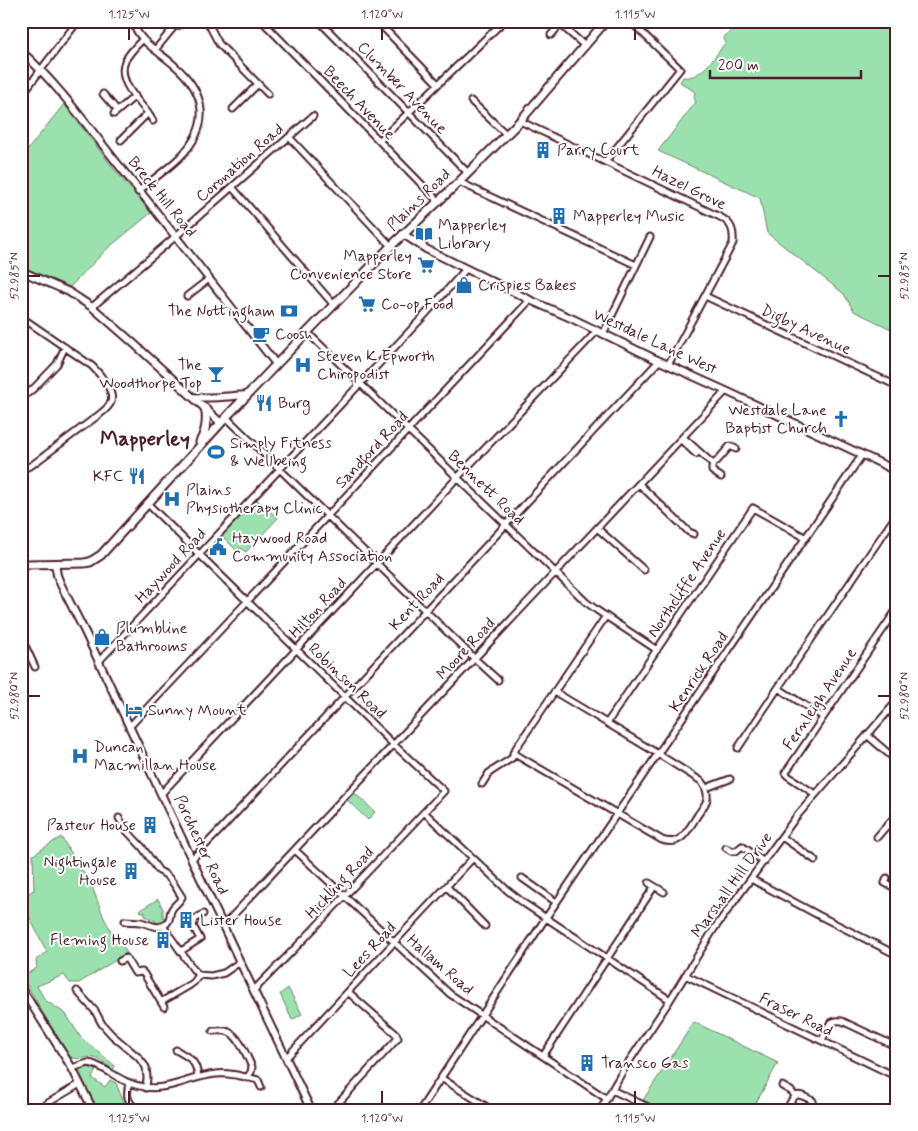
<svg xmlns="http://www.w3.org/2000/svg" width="918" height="1131" font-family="Mynerve,sans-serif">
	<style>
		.green { fill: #9be1ae; stroke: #72806c }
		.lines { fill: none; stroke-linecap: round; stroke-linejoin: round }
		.minor-casing { stroke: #4a1f2b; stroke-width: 9 }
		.tertiary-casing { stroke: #4a1f2b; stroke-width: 10 }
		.secondary-casing { stroke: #4a1f2b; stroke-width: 11 }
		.minor { stroke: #fff; stroke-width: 5 }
		.tertiary { stroke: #fff; stroke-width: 6 }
		.secondary { stroke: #fff; stroke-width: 7 }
		.ticks { fill: none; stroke: #4a1f2b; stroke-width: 2 }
		.labels { text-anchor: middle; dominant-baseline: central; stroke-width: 4; stroke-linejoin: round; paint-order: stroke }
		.street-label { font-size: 16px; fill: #4a1f2b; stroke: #fff }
		.poi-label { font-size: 16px; fill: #4a1f2b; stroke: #fff; text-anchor: start }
		.district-label { font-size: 21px; font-weight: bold; fill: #4a1f2b; stroke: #fff }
		.neatline { fill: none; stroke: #4a1f2b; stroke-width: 2 }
		.ticks-label { font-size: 12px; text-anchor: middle; fill: #4a1f2b }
	</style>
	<rect width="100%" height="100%" fill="#fff"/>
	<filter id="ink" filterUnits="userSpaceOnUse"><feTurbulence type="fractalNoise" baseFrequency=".02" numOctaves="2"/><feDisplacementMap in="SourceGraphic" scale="10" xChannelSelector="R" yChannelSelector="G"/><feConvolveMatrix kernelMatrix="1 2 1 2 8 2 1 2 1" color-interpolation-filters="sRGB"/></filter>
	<g filter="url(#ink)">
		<path class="green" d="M741 21H897V332L854 311 844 294 767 233 760 198 658 151 696 102 694 98 695 92 680 82 683 77C702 80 716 54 726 42L723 38Z
			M64 104 114 169 151 213 107 249 70 287 21 266V158Z
			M256 499 278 518 246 552 240 548 237 551 221 535Z
			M354 792 375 812 368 820 347 800Z
			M61 837 91 884 104 918 116 940 120 941 127 953 79 983H70L64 975 37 986 45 1000 66 1014 81 1038 99 1052 115 1066 113 1070C108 1066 102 1060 95 1058 87 1056 79 1061 70 1057L41 1010 22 976 37 968 36 960 47 952 21 901V897L34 890 33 855Z
			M158 899 163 909V917L166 918 164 921 158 924 156 923V921L145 916V912H141L140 910Z
			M288 988 302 1014 292 1020 280 994Z
			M694 1022 778 1063 752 1110H664L643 1100Z
			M88 1067 96 1070 92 1078 105 1087 110 1080 116 1083 124 1103 119 1110H96L78 1075 79 1072 83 1069Z"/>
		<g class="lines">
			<g class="minor-casing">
				<path id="minor" d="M132 21C140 43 157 50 174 65 207 93 211 126 180 157 167 170 151 180 138 192
					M207 21 219 44 268 94
					M262 21 438 201
					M319 21 468 173
					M377 21 438 84
					M560 24 585 46
					M551 35 563 21
					M155 50 174 27 190 21
					M103 94 117 110
					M21 96 78 21
					M471 101 507 135
					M233 109 258 84
					M148 113 153 121
					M114 114 135 96
					M520 121 720 217C732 223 734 231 733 243L668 365
					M289 137 391 246
					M121 140 148 113C137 99 117 81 125 61 129 53 136 46 142 40
					M379 141 504 21
					M605 162 680 69 630 21
					M459 182 636 265
					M232 187 334 305
					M187 296 209 279
					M705 296 897 386
					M92 307 175 237 313 116
					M21 317 92 366C99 373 115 391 111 402 109 407 104 411 100 414L32 465 21 470
					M307 332 586 602 598 611 657 650
					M603 334 650 237
					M21 399 34 388 57 364 65 347
					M226 417 474 658 498 680
					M683 437 713 464
					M681 440 696 454
					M888 468 897 455
					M721 477 712 471V468L713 464 717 461 730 446 736 449
					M639 484 689 532 694 534
					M148 504 393 744 444 791 305 938 254 990
					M597 528 644 570
					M21 637 35 667
					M99 662 101 659 422 318 466 269
					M823 717 778 688 897 514
					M607 723 753 508 806 538
					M130 725 132 724 530 300
					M867 735 897 761
					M738 748 778 688
					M513 753 662 840C681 847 688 830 697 816 700 811 706 805 707 799 708 792 705 786 701 781L655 752 555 692
					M482 784 489 773 512 758 516 748 606 616
					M706 788 730 779
					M161 794 457 478 597 331
					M815 794 788 776 785 773 786 772 897 609
					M424 812 507 890 525 904 670 1000
					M119 818 126 830 142 847 159 871C170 875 176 888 182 897 179 903 175 904 172 909 169 913 171 919 167 923 160 931 149 924 141 922 136 921 130 922 125 921
					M782 837 815 860
					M877 837 897 814
					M726 848 731 851H736L742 846 764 862
					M295 850 450 994 607 1099
					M192 859 221 829 659 361
					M522 878 556 902
					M887 878 885 883 897 889
					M751 879 818 915 897 955
					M649 883 664 892
					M447 887 485 926
					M163 926 193 969 199 975 211 976 224 973 240 962
					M223 926 726 391
					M181 951 200 939 193 926 195 919 203 914
					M120 961 126 958 135 973 142 972 144 974 164 1007
					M685 975 897 1077
					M77 991 95 1011 102 1024 112 1035 138 1057 146 1067 147 1078 146 1088
					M161 1002 190 985 194 982 199 975
					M213 1031C218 1031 224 1030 229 1032 240 1037 247 1057 252 1067L251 1072 247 1078
					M822 1041C827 1030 827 1019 842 1021L897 1047
					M176 1050C190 1058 196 1060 198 1077
					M543 1056 654 887
					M286 1058 473 858
					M72 1068 88 1063 93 1064C112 1071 122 1084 145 1087 169 1091 192 1076 216 1074 230 1072 245 1077 258 1080L261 1087
					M441 1078 492 1110
					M129 1083C126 1096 127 1101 137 1110
					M782 1086 791 1091 795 1096
					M612 1090 654 1110
					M36 1110 80 1084
					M332 1110 398 1038 396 1034 348 992
					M420 1110 545 919 862 455
					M600 1110 624 1069 670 1000 714 929 796 817 897 701
					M787 1110C794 1091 798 1093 813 1101"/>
			</g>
			<g class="tertiary-casing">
				<path id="tertiary" d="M21 51C66 92 100 144 139 190L276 364
					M403 234 426 249 530 300 573 319 653 358 726 391 897 471
					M21 271 69 292 92 307 131 341 221 423
					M193 397C211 399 229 396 247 395
					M55 564 57 575 61 585 85 632 240 962 311 1110
					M21 988 72 1068 93 1110"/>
			</g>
			<g class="secondary-casing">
				<path id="secondary" d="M200 442C206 431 208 420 205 408
					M21 566 26 564 84 563 90 562 101 555 231 412 291 349 391 246 459 182 520 121 606 21"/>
			</g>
			<use href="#minor" class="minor"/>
			<use href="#tertiary" class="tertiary"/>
			<use href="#secondary" class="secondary"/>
		</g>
	</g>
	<path class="ticks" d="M129 28V40M382 28V40M635 28V40M28 276H40M878 276H890M28 696H40M878 696H890M129 1091V1104M382 1091V1104M635 1091V1104"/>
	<defs>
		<g id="building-bare" transform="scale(1.35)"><path d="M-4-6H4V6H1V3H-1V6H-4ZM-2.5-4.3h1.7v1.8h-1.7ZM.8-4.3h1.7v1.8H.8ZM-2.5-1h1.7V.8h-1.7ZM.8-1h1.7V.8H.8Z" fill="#1f6fb2" stroke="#fff" stroke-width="2.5" paint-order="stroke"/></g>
		<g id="library-bare" transform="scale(1.35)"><path d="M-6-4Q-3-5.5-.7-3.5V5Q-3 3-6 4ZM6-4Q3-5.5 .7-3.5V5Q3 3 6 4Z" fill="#1f6fb2" stroke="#fff" stroke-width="2.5" paint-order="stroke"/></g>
		<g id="supermarket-bare" transform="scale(1.35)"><path d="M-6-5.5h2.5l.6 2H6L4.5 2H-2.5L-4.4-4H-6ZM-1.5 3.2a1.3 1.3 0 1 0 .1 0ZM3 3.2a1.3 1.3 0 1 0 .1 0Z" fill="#1f6fb2" stroke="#fff" stroke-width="2.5" paint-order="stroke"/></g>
		<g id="shop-bare" transform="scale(1.35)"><path d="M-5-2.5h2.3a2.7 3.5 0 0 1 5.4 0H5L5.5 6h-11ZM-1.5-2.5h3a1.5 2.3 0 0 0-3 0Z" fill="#1f6fb2" stroke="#fff" stroke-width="2.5" paint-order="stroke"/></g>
		<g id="bank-bare" transform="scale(1.35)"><path d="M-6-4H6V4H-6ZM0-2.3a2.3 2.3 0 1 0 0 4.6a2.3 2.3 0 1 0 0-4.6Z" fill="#1f6fb2" stroke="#fff" stroke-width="2.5" paint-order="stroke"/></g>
		<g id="cafe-bare" transform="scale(1.35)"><path d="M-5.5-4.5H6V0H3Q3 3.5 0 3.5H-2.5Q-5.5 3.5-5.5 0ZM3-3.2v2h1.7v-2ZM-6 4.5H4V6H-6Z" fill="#1f6fb2" stroke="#fff" stroke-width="2.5" paint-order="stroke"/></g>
		<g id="hospital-bare" transform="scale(1.35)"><path d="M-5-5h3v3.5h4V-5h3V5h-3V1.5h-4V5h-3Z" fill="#1f6fb2" stroke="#fff" stroke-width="2.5" paint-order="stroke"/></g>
		<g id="bar-bare" transform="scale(1.35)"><path d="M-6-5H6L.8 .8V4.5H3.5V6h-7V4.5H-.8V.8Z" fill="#1f6fb2" stroke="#fff" stroke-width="2.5" paint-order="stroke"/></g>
		<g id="restaurant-bare" transform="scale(1.35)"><path d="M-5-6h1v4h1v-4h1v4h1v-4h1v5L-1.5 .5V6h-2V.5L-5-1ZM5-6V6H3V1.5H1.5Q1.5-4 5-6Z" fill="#1f6fb2" stroke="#fff" stroke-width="2.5" paint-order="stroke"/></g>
		<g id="church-bare" transform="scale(1.35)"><path d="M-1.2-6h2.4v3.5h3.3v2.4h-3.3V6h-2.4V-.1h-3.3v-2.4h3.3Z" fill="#1f6fb2" stroke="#fff" stroke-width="2.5" paint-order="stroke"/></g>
		<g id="stadium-bare" transform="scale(1.35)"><path d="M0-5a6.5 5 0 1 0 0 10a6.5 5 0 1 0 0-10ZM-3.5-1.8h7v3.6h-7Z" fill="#1f6fb2" stroke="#fff" stroke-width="2.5" paint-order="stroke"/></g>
		<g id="civic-bare" transform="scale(1.35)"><path d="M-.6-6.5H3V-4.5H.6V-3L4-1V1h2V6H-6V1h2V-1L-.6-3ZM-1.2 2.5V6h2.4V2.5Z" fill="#1f6fb2" stroke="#fff" stroke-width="2.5" paint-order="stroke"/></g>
		<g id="hotel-bare" transform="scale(1.35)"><path d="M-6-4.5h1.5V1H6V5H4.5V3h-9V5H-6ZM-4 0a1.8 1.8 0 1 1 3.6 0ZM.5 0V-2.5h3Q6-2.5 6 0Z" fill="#1f6fb2" stroke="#fff" stroke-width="2.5" paint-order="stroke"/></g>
	</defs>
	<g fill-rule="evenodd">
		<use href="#building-bare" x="543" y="150"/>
		<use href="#building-bare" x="559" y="216"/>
		<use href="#library-bare" x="424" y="234"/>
		<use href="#supermarket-bare" x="426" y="265"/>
		<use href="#shop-bare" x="464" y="285"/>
		<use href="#supermarket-bare" x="367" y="304"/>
		<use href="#bank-bare" x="289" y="311"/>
		<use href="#cafe-bare" x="261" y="334"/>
		<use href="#hospital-bare" x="303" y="365"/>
		<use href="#bar-bare" x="216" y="374"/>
		<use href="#restaurant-bare" x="264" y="403"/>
		<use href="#church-bare" x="841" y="419"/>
		<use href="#stadium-bare" x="216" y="452"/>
		<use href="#restaurant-bare" x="137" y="476"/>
		<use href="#hospital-bare" x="172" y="499"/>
		<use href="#civic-bare" x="218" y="547"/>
		<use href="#shop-bare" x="102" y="637"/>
		<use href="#hotel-bare" x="134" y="710"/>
		<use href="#hospital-bare" x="80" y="756"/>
		<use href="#building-bare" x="150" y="825"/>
		<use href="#building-bare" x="131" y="871"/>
		<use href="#building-bare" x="186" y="920"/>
		<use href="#building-bare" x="163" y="940"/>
		<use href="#building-bare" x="587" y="1063"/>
	</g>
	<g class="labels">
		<g class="street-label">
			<text transform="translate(402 88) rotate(46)">Clumber Avenue</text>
			<text transform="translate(359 103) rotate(46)">Beech Avenue</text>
			<text transform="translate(240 163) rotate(-41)">Coronation Road</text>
			<text transform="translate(689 188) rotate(26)">Hazel Grove</text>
			<text transform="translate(162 197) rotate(51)">Breck Hill Road</text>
			<text transform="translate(419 200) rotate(-44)">Plains Road</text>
			<text transform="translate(806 330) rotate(25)">Digby Avenue</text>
			<text transform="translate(655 342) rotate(25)">Westdale Lane West</text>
			<text transform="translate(372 450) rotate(-47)">Sandford Road</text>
			<text transform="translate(486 488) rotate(44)">Bennett Road</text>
			<text transform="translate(171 566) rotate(-47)">Haywood Road</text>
			<text transform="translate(687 583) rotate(-56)">Northcliffe Avenue</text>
			<text transform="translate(417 602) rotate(-47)">Kent Road</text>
			<text transform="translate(318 608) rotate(-47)">Hilton Road</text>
			<text transform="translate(466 649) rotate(-47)">Moore Road</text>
			<text transform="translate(699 672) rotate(-56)">Kenrick Road</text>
			<text transform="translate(347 681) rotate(44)">Robinson Road</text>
			<text transform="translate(820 699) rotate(-56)">Fernleigh Avenue</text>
			<text transform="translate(201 845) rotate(65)">Porchester Road</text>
			<text transform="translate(340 883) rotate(-47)">Hickling Road</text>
			<text transform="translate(732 885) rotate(-54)">Marshall Hill Drive</text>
			<text transform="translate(370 950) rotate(-47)">Lees Road</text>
			<text transform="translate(440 965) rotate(41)">Hallam Road</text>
			<text transform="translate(796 1015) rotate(26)">Fraser Road</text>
		</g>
		<g class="poi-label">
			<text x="557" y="150">Parry Court</text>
			<text x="573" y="216">Mapperley Music</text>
			<text x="438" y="225">Mapperley<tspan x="438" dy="18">Library</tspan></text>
			<text x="412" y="256" text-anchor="end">Mapperley<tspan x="412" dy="18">Convenience Store</tspan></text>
			<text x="478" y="285">Crispies Bakes</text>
			<text x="381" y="304">Co-op Food</text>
			<text x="275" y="311" text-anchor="end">The Nottingham</text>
			<text x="275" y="334">Coosh</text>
			<text x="317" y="356">Steven K Epworth<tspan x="317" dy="18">Chiropodist</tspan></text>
			<text x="202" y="365" text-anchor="end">The<tspan x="202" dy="18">Woodthorpe Top</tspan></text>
			<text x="278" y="403">Burg</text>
			<text x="827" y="410" text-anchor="end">Westdale Lane<tspan x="827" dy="18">Baptist Church</tspan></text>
			<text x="230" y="443">Simply Fitness<tspan x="230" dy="18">&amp; Wellbeing</tspan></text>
			<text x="123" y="476" text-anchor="end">KFC</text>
			<text x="186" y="490">Plains<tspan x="186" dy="18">Physiotherapy Clinic</tspan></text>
			<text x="232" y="538">Haywood Road<tspan x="232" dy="18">Community Association</tspan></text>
			<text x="116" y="628">Plumbline<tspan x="116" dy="18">Bathrooms</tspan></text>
			<text x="148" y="710">Sunny Mount</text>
			<text x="94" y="747">Duncan<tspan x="94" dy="18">Macmillan House</tspan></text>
			<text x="136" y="825" text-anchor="end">Pasteur House</text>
			<text x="117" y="862" text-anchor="end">Nightingale<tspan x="117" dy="18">House</tspan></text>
			<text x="200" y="920">Lister House</text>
			<text x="149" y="940" text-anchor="end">Fleming House</text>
			<text x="601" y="1063">Transco Gas</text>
		</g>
		<g class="district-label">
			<text x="145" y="439">Mapperley</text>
		</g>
	</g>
	<rect width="918" height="1131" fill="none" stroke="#fff" stroke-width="55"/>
	<path d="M710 70v8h151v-8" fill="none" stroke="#4a1f2b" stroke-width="2.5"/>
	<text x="718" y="70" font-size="15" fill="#4a1f2b" stroke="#ffffff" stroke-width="4" paint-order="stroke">200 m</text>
	<rect x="28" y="28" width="862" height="1076" class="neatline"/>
	<g class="ticks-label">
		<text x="129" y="18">1.125°W</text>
		<text x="382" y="18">1.120°W</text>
		<text x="635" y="18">1.115°W</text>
		<text transform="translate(14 276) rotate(-90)" y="4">52.985°N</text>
		<text transform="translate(904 276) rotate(-90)" y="4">52.985°N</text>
		<text transform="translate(14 696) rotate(-90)" y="4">52.980°N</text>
		<text transform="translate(904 696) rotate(-90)" y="4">52.980°N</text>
		<text x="129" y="1122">1.125°W</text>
		<text x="382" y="1122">1.120°W</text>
		<text x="635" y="1122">1.115°W</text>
	</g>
</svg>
